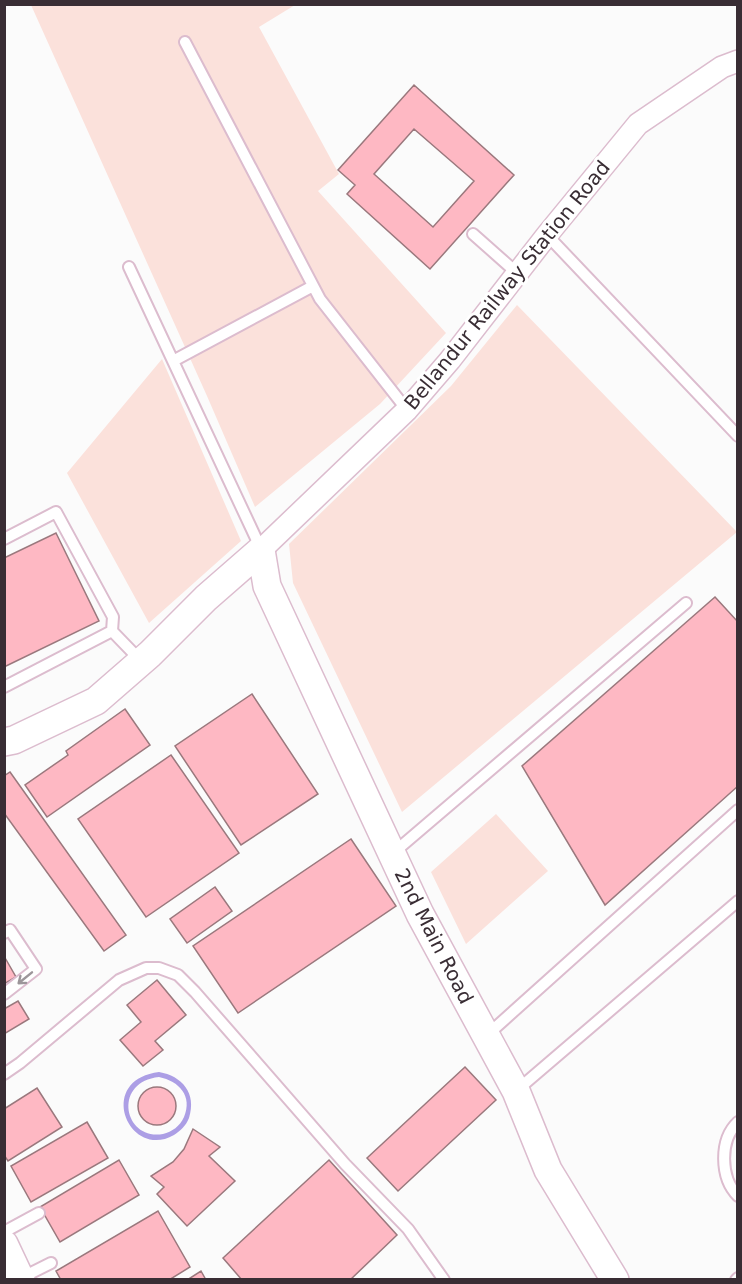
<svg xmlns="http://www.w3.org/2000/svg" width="742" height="1284" font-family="'DejaVu Sans',sans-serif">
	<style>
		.green { fill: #fbe1db }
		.water { fill: #ac9ee5; fill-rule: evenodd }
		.building { fill: #feb8c3; stroke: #9a787d; stroke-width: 1.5; fill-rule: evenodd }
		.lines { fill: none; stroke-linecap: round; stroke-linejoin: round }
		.service-casing { stroke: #dcbcce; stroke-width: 14 }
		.minor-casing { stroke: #dcbcce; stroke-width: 24 }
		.tertiary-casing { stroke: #dcbcce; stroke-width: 30 }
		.service { stroke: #fff; stroke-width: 10 }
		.minor { stroke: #fff; stroke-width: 21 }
		.tertiary { stroke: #fff; stroke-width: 27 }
		.oneway { stroke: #9c969a }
		.labels { text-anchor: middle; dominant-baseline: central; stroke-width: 6; stroke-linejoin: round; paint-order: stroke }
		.street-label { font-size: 20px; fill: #392d34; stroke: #fff }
	</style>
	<rect width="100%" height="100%" fill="#fbfbfb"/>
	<path class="green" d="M31 5H295L259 27 339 174 318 191 446 333 380 404 255 507 207 396Z
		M517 305 737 532 402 812 293 583 289 544 451 386Z
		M162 359 241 541 149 623 67 473Z
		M496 814 548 871 466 944 431 872Z"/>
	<path class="water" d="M159 1072C182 1076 197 1093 189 1118 186 1126 180 1131 174 1135 129 1161 95 1080 159 1072ZM159 1077C179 1081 193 1096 184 1117 180 1126 172 1132 163 1134 124 1141 112 1082 159 1077Z"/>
	<path class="building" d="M414 85 514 175 430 269 347 194 355 185 338 170ZM414 129 474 181 433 227 374 174Z
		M56 533 99 621 4 667V558Z
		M715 597 738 622V786L605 905 522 766Z
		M252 694 318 794 241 845 175 746Z
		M125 709 150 745 47 817 25 785 68 755 66 751Z
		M171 755 239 853 146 917 78 819Z
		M10 772 126 935 104 951 4 813V776Z
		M351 839 396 906 238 1013 193 946Z
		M215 887 232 911 187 943 170 919Z
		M4 956 16 977 4 984Z
		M157 980 186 1015 155 1041 163 1050 143 1066 120 1040 141 1022 127 1005Z
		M18 1001 29 1019 4 1034V1009Z
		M465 1067 496 1100 398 1191 367 1158Z
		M138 1106a19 19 0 1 1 38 0a19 19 0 1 1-38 0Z
		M37 1088 62 1127 8 1161 4 1155V1109Z
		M87 1122 108 1158 31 1202 11 1166Z
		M193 1129 220 1147 209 1156 235 1181 187 1226 157 1194 164 1187 151 1176 173 1162 184 1149Z
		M119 1160 139 1195 60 1242 40 1207Z
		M329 1160 397 1235 350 1280H242L223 1258Z
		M158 1211 190 1267 169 1280H61L56 1271Z
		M201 1271 206 1280H187Z"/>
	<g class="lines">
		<g class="service-casing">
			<path id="service" d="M185 42 320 299 407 410
				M473 234 517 273
				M547 235 738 436
				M129 267 261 549
				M173 361 313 286
				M4 539 56 512 113 617 112 631 141 661
				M4 687 112 631
				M392 854 686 603
				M4 933 10 930 36 969 4 994
				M486 1036 738 810
				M4 1074 20 1063 119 980 146 968H159L178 975 195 992 345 1164 408 1229 444 1280
				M516 1091 738 901
				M738 1122C719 1140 720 1178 738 1196
				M4 1232 39 1213
				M21 1278 51 1263
				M736 1280 738 1278"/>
		</g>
		<g class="minor-casing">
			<path id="minor" d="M261 550 407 410 450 360 547 235 638 124 722 67 738 61"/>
		</g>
		<g class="tertiary-casing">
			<path id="tertiary" d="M261 550 267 586 420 914 516 1091 548 1170 615 1280
				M4 742 14 740 96 701 150 654 206 598 261 550
				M4 1244 21 1280"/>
		</g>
		<use href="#service" class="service"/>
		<use href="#minor" class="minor"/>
		<use href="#tertiary" class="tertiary"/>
	</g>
	<defs><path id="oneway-shaft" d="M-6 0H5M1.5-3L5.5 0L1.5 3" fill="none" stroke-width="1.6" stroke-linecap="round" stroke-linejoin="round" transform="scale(1.5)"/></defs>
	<use class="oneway" href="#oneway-shaft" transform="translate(25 978) rotate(141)"/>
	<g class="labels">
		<g class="street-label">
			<text transform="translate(507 285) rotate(-51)">Bellandur Railway Station Road</text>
			<text transform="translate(434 936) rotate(63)">2nd Main Road</text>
		</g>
	</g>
	<rect width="742" height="1284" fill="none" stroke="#392d34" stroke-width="12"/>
</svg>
